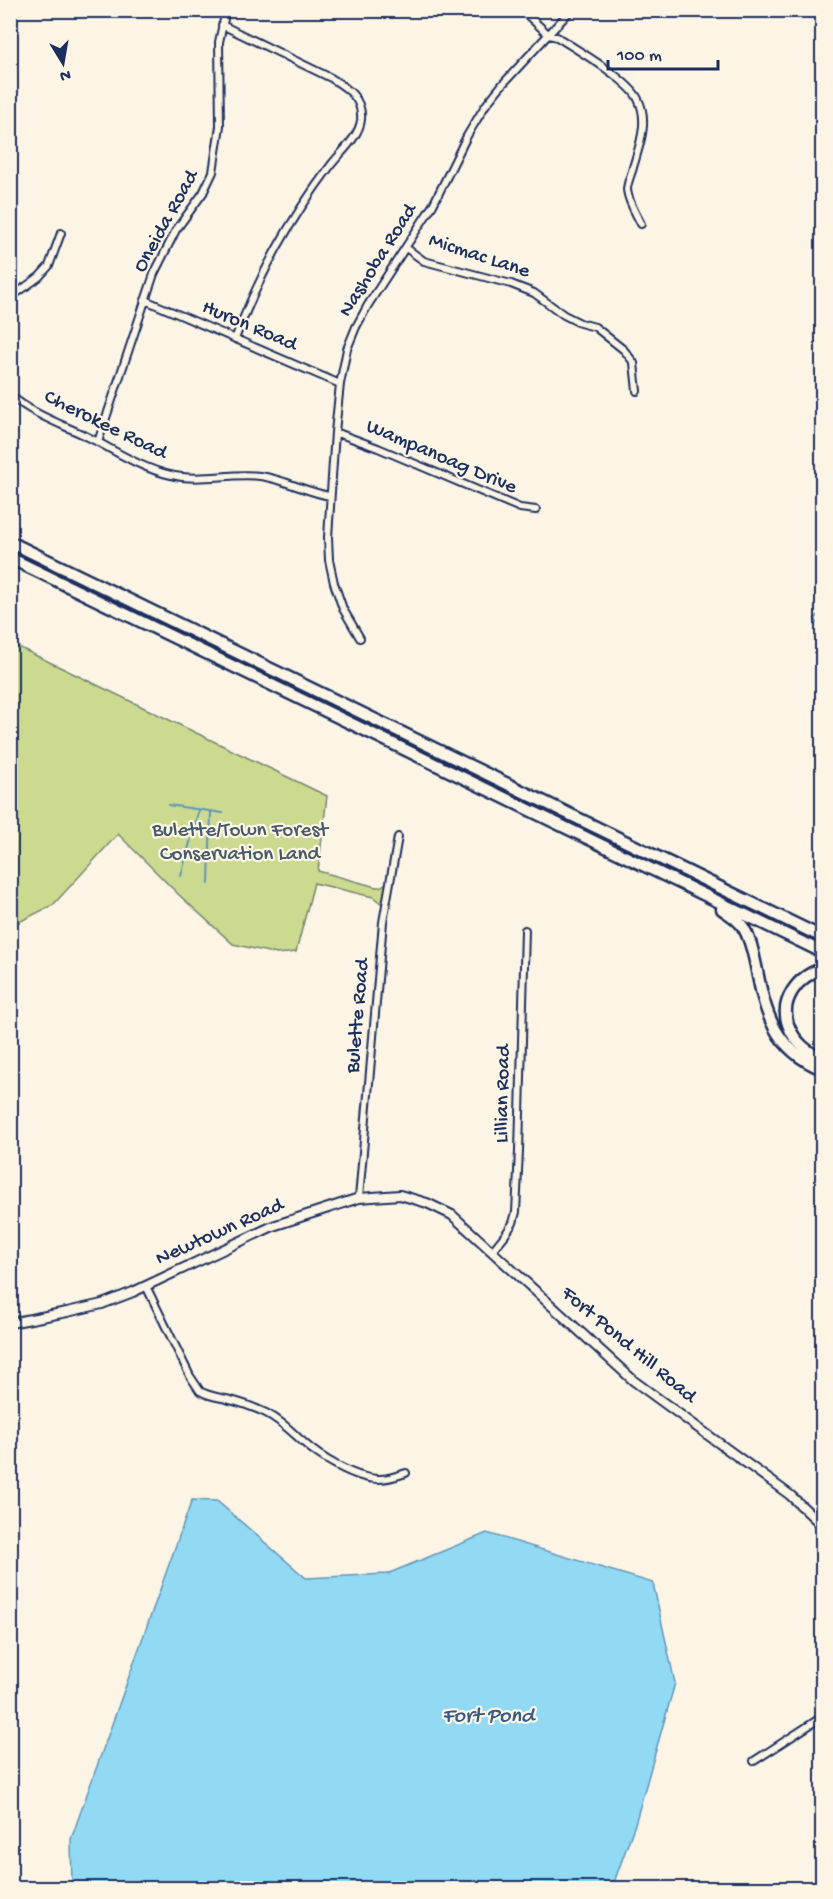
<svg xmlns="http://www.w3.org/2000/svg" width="833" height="1899" font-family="'Gochi Hand',sans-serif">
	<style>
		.green { fill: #cbda8e; stroke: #738476; stroke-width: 1.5 }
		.water { fill: #92d9f4; stroke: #6295b8; stroke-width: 1.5 }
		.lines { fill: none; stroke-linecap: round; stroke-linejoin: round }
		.stream { stroke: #6295b8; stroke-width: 2 }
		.minor-casing { stroke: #1b2f5e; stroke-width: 10 }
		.tertiary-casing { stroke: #1b2f5e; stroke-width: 12 }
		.motorway-casing { stroke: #1b2f5e; stroke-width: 15 }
		.minor { stroke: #fcf5e5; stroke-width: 6 }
		.tertiary { stroke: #fcf5e5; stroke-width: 8 }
		.motorway { stroke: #fcf5e5; stroke-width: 10 }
		.labels { text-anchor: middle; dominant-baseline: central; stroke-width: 4.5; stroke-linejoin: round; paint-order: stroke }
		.street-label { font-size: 21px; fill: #1b2f5e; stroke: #fcf5e5 }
		.park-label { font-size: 21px; fill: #475a6a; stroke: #fcf5e5 }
		.water-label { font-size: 22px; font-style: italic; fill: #395a84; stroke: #fcf5e5 }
	</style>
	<rect width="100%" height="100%" fill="#fcf5e5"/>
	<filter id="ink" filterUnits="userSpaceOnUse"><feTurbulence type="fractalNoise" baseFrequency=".0167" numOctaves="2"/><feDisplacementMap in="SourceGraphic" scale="12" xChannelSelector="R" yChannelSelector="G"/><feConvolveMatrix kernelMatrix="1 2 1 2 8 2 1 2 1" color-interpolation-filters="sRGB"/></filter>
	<g filter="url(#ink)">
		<path class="green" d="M10 643 327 796 318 871 376 887H380L386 883 382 904 373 897 314 883 296 952 277 954 233 944 179 895 118 834 53 905 11 926Z"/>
		<path class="water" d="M192 1500 217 1501 306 1578 387 1574 487 1533 653 1583 675 1683 635 1824 612 1888H72L71 1839Z"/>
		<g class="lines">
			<path class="stream" d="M822 611 815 619 822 631
				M168 805 223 813
				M181 876 199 809
				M209 884 211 811
				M819 1083 817 1096 821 1131 822 1133"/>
			<g class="minor-casing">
				<path id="minor" d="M522 10 549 35 557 37C576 49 629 80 638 99 650 122 638 149 632 171 630 177 627 184 627 190 628 201 636 214 641 224
					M222 25 331 78C347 88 363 98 361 120 359 137 341 152 331 165 289 221 260 274 235 339
					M406 248 424 261 511 284 534 293 564 315 580 323 595 327 624 350 634 363 637 391
					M10 298 39 277 49 266 61 233
					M145 300 340 384
					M10 395C32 414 61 424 86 436 117 451 147 473 182 477 208 480 234 473 260 476 284 479 306 492 330 496
					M335 432 378 448 520 508 536 510
					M98 442 154 274 176 230 203 193 213 172 220 126 219 42 226 10
					M360 638 343 609 334 583 329 560 328 537 335 432 340 384 347 349 356 327 368 305 433 205 467 136 485 106 501 86 571 10
					M359 1198 383 922 398 837
					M492 1251 505 1235 513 1223 516 1212 519 1151 525 930
					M146 1286 190 1376 200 1391C208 1396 217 1397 226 1399 240 1402 253 1407 266 1413 280 1420 290 1430 302 1441 319 1457 355 1479 379 1479 389 1479 397 1476 406 1473
					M754 1761 822 1717"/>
			</g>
			<g class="tertiary-casing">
				<path id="tertiary" d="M10 1323 67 1312 102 1304 133 1292 273 1226 359 1198 400 1195 427 1203 452 1215 634 1381 790 1495 822 1525"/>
			</g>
			<g class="motorway-casing">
				<path id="motorway" d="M10 542 822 937
					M10 558 822 952
					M722 909C730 915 738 919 743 927 751 939 753 953 756 966 765 1013 774 1049 822 1069
					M822 969C798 976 778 1001 789 1027 795 1043 809 1052 822 1060"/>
			</g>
			<use href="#minor" class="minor"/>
			<use href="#tertiary" class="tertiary"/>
			<use href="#motorway" class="motorway"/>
		</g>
	</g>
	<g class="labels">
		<g class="street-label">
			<text transform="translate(167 222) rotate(-61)">Oneida Road</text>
			<text transform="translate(479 257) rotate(18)">Micmac Lane</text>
			<text transform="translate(379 261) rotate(-58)">Nashoba Road</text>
			<text transform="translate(249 327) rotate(23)">Huron Road</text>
			<text transform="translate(105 426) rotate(26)">Cherokee Road</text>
			<text transform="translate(441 458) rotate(23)">Wampanoag Drive</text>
			<text transform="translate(359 1016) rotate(-85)">Bulette Road</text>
			<text transform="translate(504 1094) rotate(-89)">Lillian Road</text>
			<text transform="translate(220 1233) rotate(-24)">Newtown Road</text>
			<text transform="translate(628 1346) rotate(40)">Fort Pond Hill Road</text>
		</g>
		<g class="park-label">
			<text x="240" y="831">Bulette/Town Forest<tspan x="240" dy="24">Conservation Land</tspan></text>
		</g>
		<g class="water-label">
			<text x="488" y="1717">Fort Pond</text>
		</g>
	</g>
	<rect width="833" height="1899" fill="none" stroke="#fcf5e5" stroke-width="36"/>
	<rect x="18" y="18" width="797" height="1863" fill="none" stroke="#1b2f5e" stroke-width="2" filter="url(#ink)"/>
	<g transform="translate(63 63) rotate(169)" stroke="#fcf5e5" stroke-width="4.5" paint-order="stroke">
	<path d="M0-4.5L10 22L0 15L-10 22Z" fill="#1b2f5e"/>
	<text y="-9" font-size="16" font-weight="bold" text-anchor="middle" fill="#1b2f5e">N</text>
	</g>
	<path d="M608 60v9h110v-9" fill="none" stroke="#1b2f5e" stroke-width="3"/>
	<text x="617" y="60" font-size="18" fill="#1b2f5e" stroke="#fcf5e5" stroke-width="4.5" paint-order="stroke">100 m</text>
</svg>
